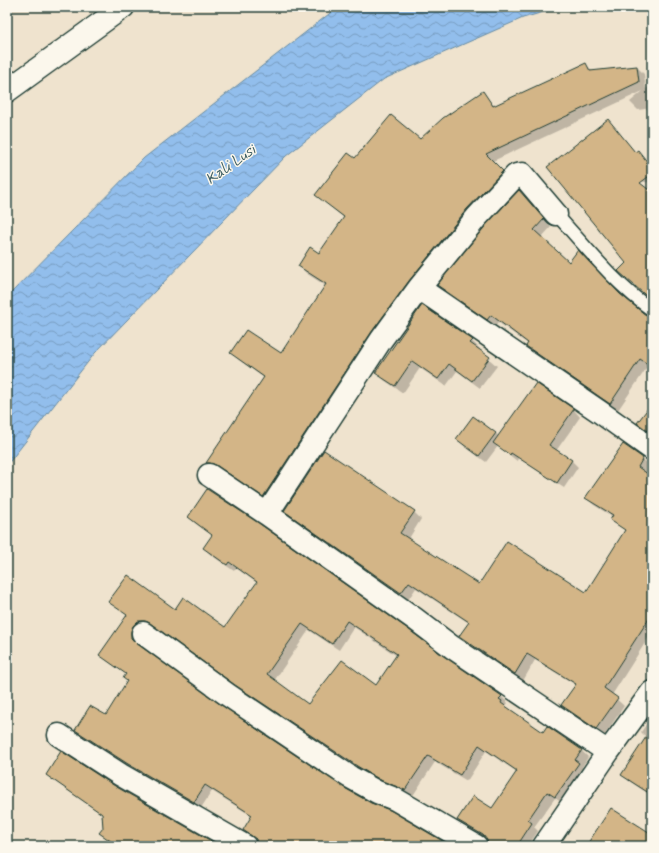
<svg xmlns="http://www.w3.org/2000/svg" width="659" height="853" font-family="Mynerve,sans-serif">
	<style>
		.water { fill: url(#water-waves); stroke: #648aa2 }
		.shadow { fill: #0003; fill-rule: evenodd }
		.building { fill: #d3b587; stroke: #1f3d34; fill-rule: evenodd }
		.lines { fill: none; stroke-linecap: round; stroke-linejoin: round }
		.service-casing { stroke: #1f3d34; stroke-width: 15 }
		.minor-casing { stroke: #1f3d34; stroke-width: 25 }
		.service { stroke: #fbf7ec; stroke-width: 12 }
		.minor { stroke: #fbf7ec; stroke-width: 22 }
		.labels { text-anchor: middle; dominant-baseline: central; stroke-width: 3; stroke-linejoin: round; paint-order: stroke }
		.water-label { font-size: 15px; font-style: italic; fill: #3c5d62; stroke: #fbf7ec }
	</style>
	<defs>
		<pattern id="water-waves" width="16" height="10" patternUnits="userSpaceOnUse"><rect width="16" height="10" fill="#92beec"/><path d="M0 5q4-4 8 0t8 0" fill="none" stroke="#779cc0"/></pattern>
	</defs>
	<rect width="100%" height="100%" fill="#efe3ce"/>
	<filter id="ink" filterUnits="userSpaceOnUse"><feTurbulence type="fractalNoise" baseFrequency=".025" numOctaves="2"/><feDisplacementMap in="SourceGraphic" scale="8" xChannelSelector="R" yChannelSelector="G"/><feConvolveMatrix kernelMatrix="1 2 1 2 8 2 1 2 1" color-interpolation-filters="sRGB"/></filter>
	<g filter="url(#ink)">
		<path class="water" d="M338 7H561L523 18 384 79 286 156 95 353 7 465V297L144 158Z"/>
		<path class="shadow" d="M586 64 593 72 637 67 644 74 646 89 652 84V108L638 110 630 102 643 91 493 161 509 179 271 503 224 472 218 470H214L207 463 264 378 239 360 232 353 281 354 326 286 306 273 299 265 320 254 344 218 316 195 355 160 420 140 483 93 495 107Z
			M607 120 636 153 637 151 652 168V183L605 176 604 183 652 200V300L619 271 627 263 549 168Z
			M526 199 551 227 541 238 569 264 611 286 633 306 651 318H652V368L648 366 618 410 534 353 527 346 528 344 498 322 495 326 446 293 439 285Z
			M472 341 480 349 479 350 497 366 480 388 457 371 446 386 420 368 403 393 384 380 376 372Z
			M536 385 574 410 580 417 556 451 572 461 578 467 564 488 518 458 517 461 498 446 486 462 464 446 458 439 474 417 499 436Z
			M623 445 643 459 650 466 646 474 652 478V632L612 695 624 706 604 736 569 712 562 705 576 685 535 660 523 681 467 644 460 636 469 623 416 588 408 600 293 518 285 511 414 512 421 519 408 540 479 586 586 593 626 531 611 519 613 517 594 505 586 498Z
			M189 517 444 658 501 696 508 703 506 706 508 708 543 733 582 751 588 757 582 767 585 770 562 803 555 798 534 827 538 831 528 846H489L488 840 464 827 458 820 492 810 517 772 486 751 467 781 435 762 412 797 390 787 364 773 243 691 158 629 152 627 137 638 138 645 220 706 343 789 449 846H258L257 842 244 830 252 816 212 791 201 808 135 771 82 737 76 730 106 717 128 682 127 675 107 661 101 654 128 616 110 601 175 610 225 629 257 583 236 568 234 571 211 555 204 548 213 536 196 524ZM354 627 397 656 376 686 308 706 274 681 309 630 339 650Z
			M652 716V796L629 781 622 775 647 738 641 732Z
			M47 775 114 787 218 846H116L100 833 104 828 103 815 54 781Z"/>
		<path class="building" d="M586 63 590 71 637 66 639 82 486 154 503 171 467 209 409 281 371 333 263 497 216 465 210 463H206L264 377 230 353 246 330 281 353 326 284 298 266 310 247 319 253 344 217 315 195 348 153 355 158 391 115 420 139 443 118 483 91 493 106Z
			M608 119 635 152 638 150 652 168V174L640 183 652 192V301L618 271 626 263 547 167Z
			M519 190 544 219 534 230 569 262 578 250 620 294 647 316 652 317V367L640 359 610 404 526 346 528 343 491 315 487 320 437 285 486 225Z
			M422 305 473 340 470 343 490 357 472 381 449 364 438 379 412 361 395 386 375 373Z
			M536 383 574 409 549 445 572 460 557 483 511 453 510 455 493 443Z
			M652 403V434L637 423Z
			M473 416 496 433 479 456 456 439Z
			M623 444 643 458 638 467 652 477V614L604 688 618 698 596 729 561 705 576 684 527 654 515 674 459 636 469 622 409 582 401 593 284 511 324 450 415 511 400 533 479 584 507 541 586 592 625 530 610 520 613 515 585 498Z
			M207 489 260 524 408 629 445 657 502 696 499 699 502 701 501 703 543 732 547 726 582 750 575 760 579 763 555 797 547 792 528 820 532 823 517 846H488L487 840 483 835 457 820 473 796 492 808 517 771 479 745 460 775 428 756 405 790 382 781 357 766 235 685 150 623 145 621H138L133 626 131 631V638L136 643 221 705 343 787 371 803 390 810 451 846H257L256 839 243 830 252 815 205 785 194 802 128 764 75 730 90 706 106 715 127 681 123 678 126 674 99 655 127 615 108 602 128 575 175 609 183 597 225 627 257 582 229 562 227 565 203 548 212 535 188 517ZM347 621 397 654 376 685 342 660 308 704 267 674 302 624 332 644Z
			M652 728V795L621 775Z
			M61 751 115 786 220 846H118L99 833 103 828 102 814 46 775Z
			M611 808 652 834V846H586Z"/>
		<g class="lines">
			<g class="service-casing">
				<path id="service" d="M556 214C586 247 615 284 652 310"/>
			</g>
			<g class="minor-casing">
				<path id="minor" d="M7 91 123 7
					M419 288 477 217 516 175 522 174 556 214
					M209 475 267 514
					M143 633 228 695 350 777 377 792 395 799 476 846
					M59 735 121 775 245 846
					M608 752 452 647 415 619 267 514 381 340 419 288 600 412 652 449
					M544 846 608 752 652 692"/>
			</g>
			<use href="#service" class="service"/>
			<use href="#minor" class="minor"/>
		</g>
	</g>
	<g class="labels">
		<g class="water-label">
			<text transform="translate(231 165) rotate(-35)">Kali Lusi</text>
		</g>
	</g>
	<rect width="659" height="853" fill="none" stroke="#fbf7ec" stroke-width="24"/>
	<rect x="12" y="12" width="635" height="829" fill="none" stroke="#1f3d34" stroke-width="1.5" filter="url(#ink)"/>
</svg>
